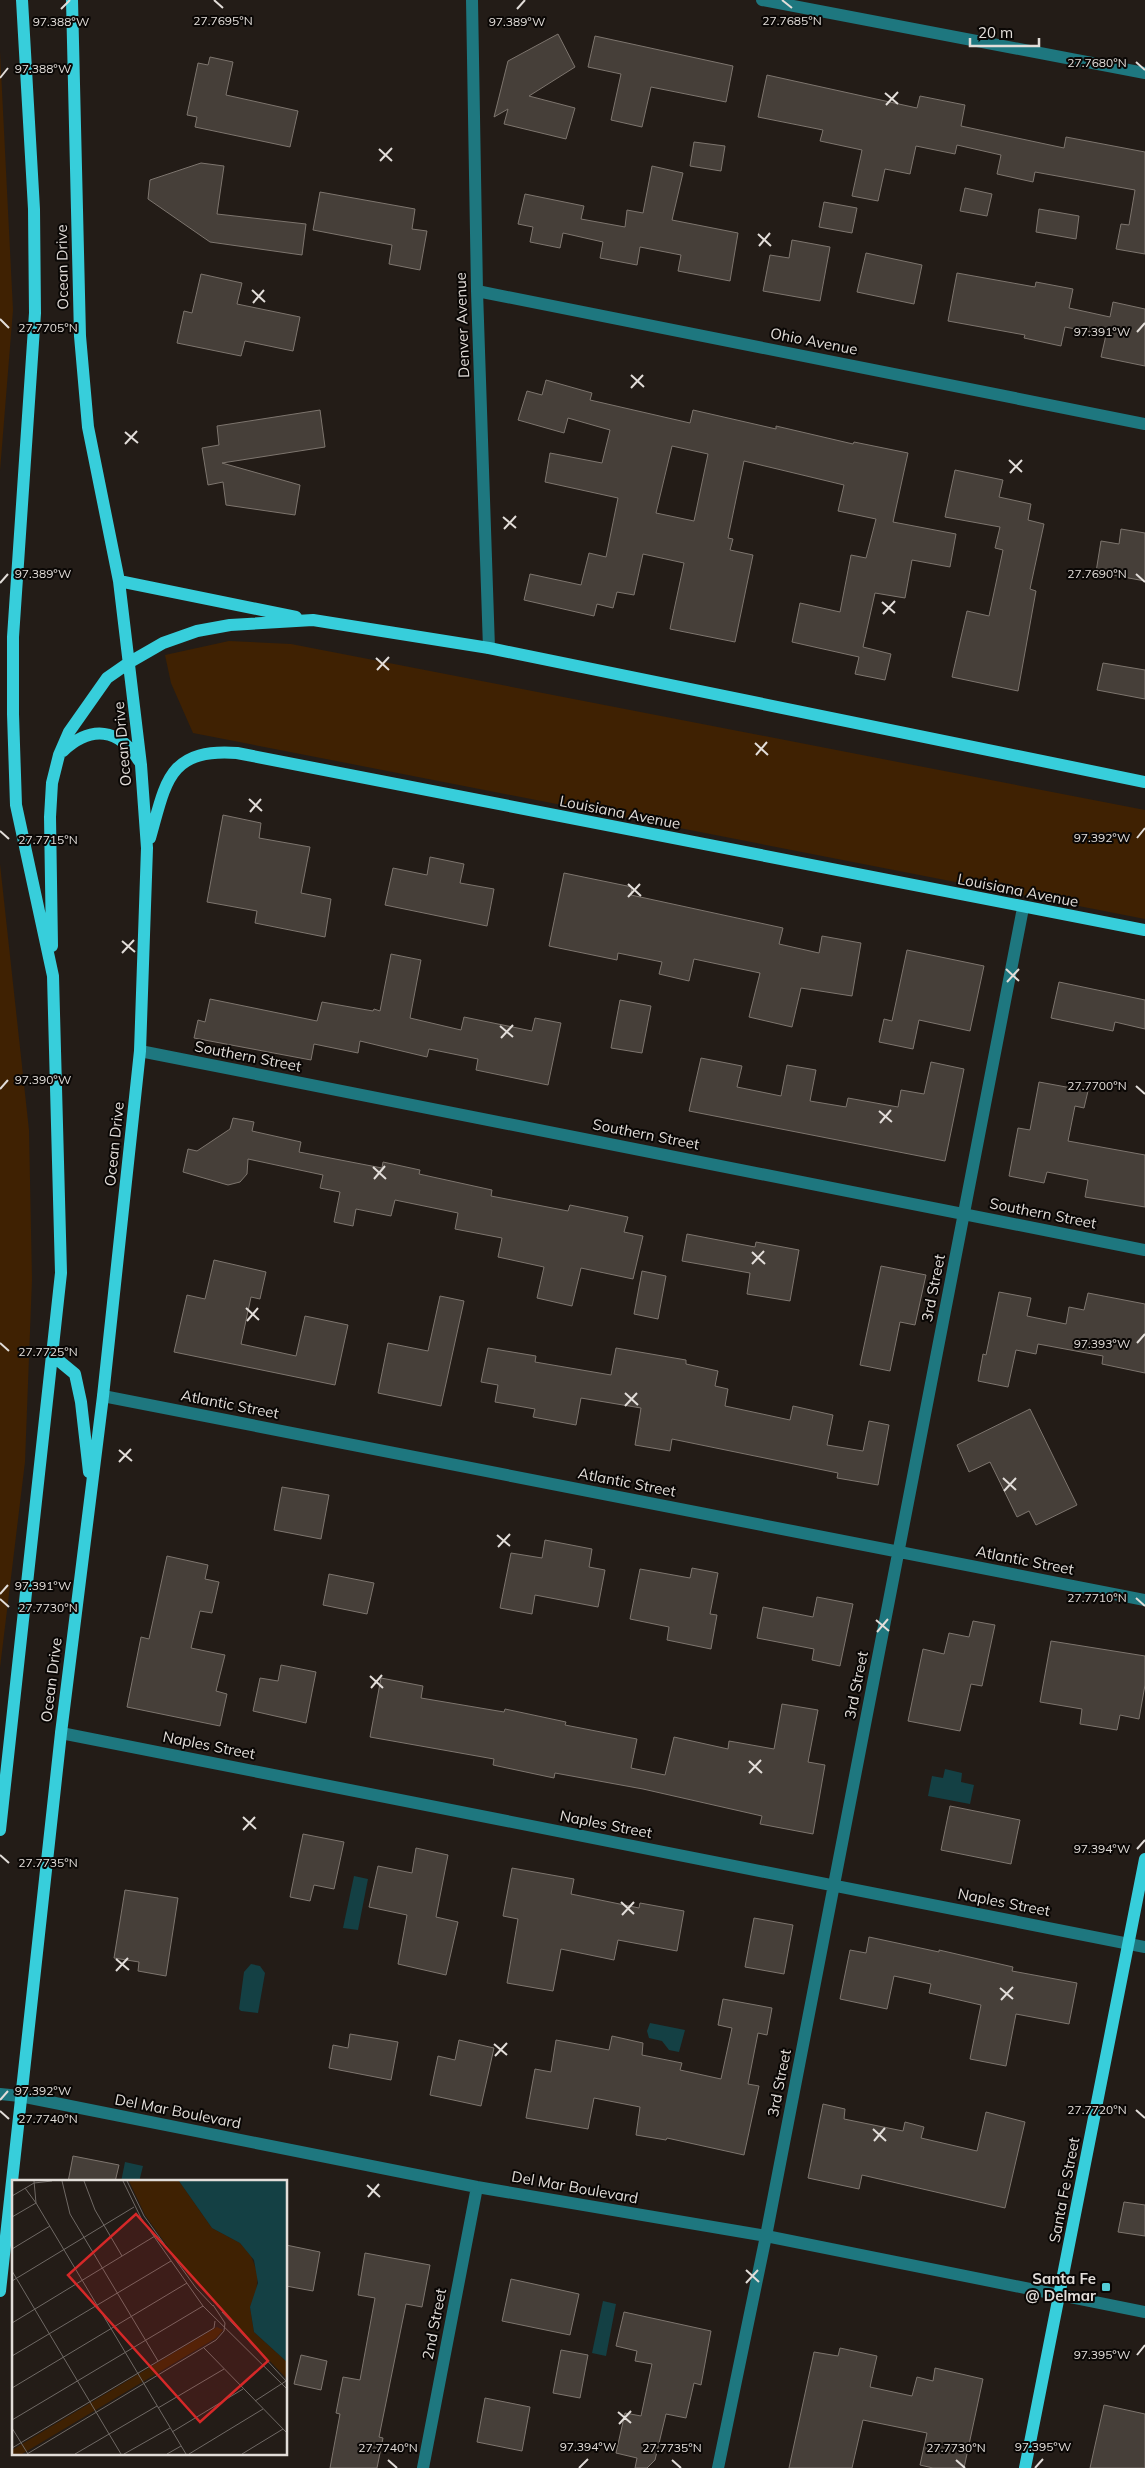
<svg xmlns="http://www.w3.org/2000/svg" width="1145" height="2468" font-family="Mulish,sans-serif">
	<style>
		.green { fill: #3f2102 }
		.water { fill: #144044 }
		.building { fill: #463f39; stroke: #7d756e; fill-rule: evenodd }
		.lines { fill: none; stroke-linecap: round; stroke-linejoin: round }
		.minor { stroke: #1e777f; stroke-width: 12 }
		.major { stroke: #37cedb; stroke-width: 12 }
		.ticks { fill: none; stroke: #e2ddd9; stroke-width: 2 }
		.poi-dot { fill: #52ccd6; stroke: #0a0705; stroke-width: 2 }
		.labels { text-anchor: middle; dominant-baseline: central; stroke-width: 4; stroke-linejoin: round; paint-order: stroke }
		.street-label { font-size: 15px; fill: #e2ddd9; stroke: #0a0705 }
		.poi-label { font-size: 15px; font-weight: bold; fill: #e2ddd9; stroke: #0a0705; text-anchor: end }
		.inset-road { fill: none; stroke: #6f6965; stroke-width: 1 }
		.view { fill: #d62828; fill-opacity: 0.15; stroke: #d62828; stroke-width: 2.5 }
		.inset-edge { fill: none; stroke: #e2ddd9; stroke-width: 2.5 }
		.ticks-label { font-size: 12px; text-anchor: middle; fill: #e2ddd9; stroke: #0a0705; stroke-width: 4; stroke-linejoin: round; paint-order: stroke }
	</style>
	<rect width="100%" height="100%" fill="#231c17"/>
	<path class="green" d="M0 51 13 310 0 471Z
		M229 641 291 644 1145 810V919L193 733 171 683 165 655Z
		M0 864 29 1130 32 1279 25 1462 0 1668Z"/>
	<path class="water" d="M945 1769 962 1773 961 1782 974 1785 970 1804 928 1796 932 1776 943 1778Z
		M354 1876 368 1879 358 1930 343 1928Z
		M251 1964 260 1966 265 1973 258 2013 241 2011 239 2009 244 1972Z
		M650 2023 685 2030 679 2052 669 2050 662 2041 649 2038 647 2031Z
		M125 2162 143 2166 139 2182H121Z
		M603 2301 616 2304 606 2356 592 2353Z"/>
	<path class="building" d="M558 34 575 67 529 96 575 108 566 139 504 124 508 109 494 117 508 61Z
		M595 36 733 66 726 102 651 87 642 127 611 120 621 74 588 67Z
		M210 57 233 62 226 95 298 111 290 147 195 127 197 117 187 115 198 63 208 65Z
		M767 75 917 108 920 96 965 105 961 126 1064 148 1066 137 1145 152V254L1116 249 1121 224 1129 225 1135 190 1035 172 1033 182 997 174 1001 155 957 145 955 154 916 146 910 174 885 169 878 201 852 196 862 150 820 141 823 130 758 117Z
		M694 142 725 146 721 171 690 166Z
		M201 163 224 166 217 214 306 224 302 255 210 242 148 199 150 180Z
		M652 166 683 173 672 220 738 233 730 281 678 271 681 255 640 247 637 265 600 258 603 242 563 233 560 248 530 242 533 227 518 224 525 194 584 206 581 219 625 227 627 210 643 213Z
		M965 188 992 194 987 216 960 211Z
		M320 192 415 209 412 229 427 231 420 270 389 264 392 245 313 230Z
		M824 202 857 208 852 233 819 227Z
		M1039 209 1079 216 1076 239 1036 232Z
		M792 240 830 247 820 301 763 291 770 255 789 258Z
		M866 253 922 265 914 304 857 292Z
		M957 273 1035 287 1036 282 1073 289 1069 308 1110 317 1113 302 1145 309V366L1101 357 1106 335 1065 327 1061 346 1024 338 1025 335 948 321Z
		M201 274 242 283 237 304 300 317 293 351 245 341 241 356 177 343 184 311 192 313Z
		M546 380 592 393 590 400 690 423 693 410 776 429V426L853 444 854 442 908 453 893 522 956 534 950 567 912 560 905 598 875 593 863 647 891 654 885 680 855 674 859 657 792 642 800 603 840 612 851 555 866 558 876 519 838 511 844 485 744 461 728 538 733 539 730 550 753 555 735 642 670 629 684 563 643 554 634 595 617 592 613 608 597 604 594 616 524 600 530 574 581 585 589 553 606 557 618 498 545 482 550 453 602 463 610 430 568 418 564 433 518 420 527 391 542 395ZM672 446 708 454 694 521 656 513Z
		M320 410 325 447 222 463 300 485 295 515 226 505 223 482 208 485 202 448 219 445 217 426Z
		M955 470 1003 480 999 497 1031 504 1028 520 1044 524 1030 589 1036 591 1018 691 952 677 967 611 989 616 1003 550 995 548 1000 527 945 517Z
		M1121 529 1145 533V581L1096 572 1101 541 1119 544Z
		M1103 663 1145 670V699L1097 690Z
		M223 815 261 823 259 838 310 847 301 893 331 899 325 937 255 923 257 911 207 902Z
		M430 857 464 864 460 883 494 889 487 926 385 905 393 868 427 875Z
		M564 873 632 887 631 895 783 928 779 944 819 953 822 936 861 943 852 996 801 988 792 1027 749 1017 760 973 694 959 689 981 659 974 662 962 618 953 617 960 549 946Z
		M907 950 984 966 970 1031 919 1020 913 1049 879 1042 884 1019 892 1021Z
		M391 954 421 960 410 1018 461 1030 464 1017 532 1031 535 1018 561 1023 548 1085 476 1070 478 1059 429 1049 427 1057 360 1041 358 1053 314 1044 311 1060 194 1038 198 1020 205 1022 210 999 317 1021 322 1002 373 1011 374 1009 380 1011Z
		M1059 982 1145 1000V1029L1115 1022 1113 1031 1051 1018Z
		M620 1000 651 1006 642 1053 611 1048Z
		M701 1058 742 1066 737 1087 781 1096 787 1065 816 1070 810 1101 846 1107 848 1098 898 1107 901 1090 924 1094 931 1062 964 1069 945 1161 689 1111Z
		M1039 1082 1088 1091 1084 1108 1075 1106 1068 1141 1145 1155V1207L1085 1197 1088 1180 1047 1172 1044 1183 1009 1176 1018 1128 1030 1130Z
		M233 1118 254 1122 252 1131 301 1142 299 1152 382 1168 383 1162 420 1170 419 1174 492 1190 491 1196 568 1211 570 1205 628 1217 624 1232 643 1236 633 1279 581 1268 572 1306 537 1298 544 1267 498 1257 502 1238 455 1229 458 1213 395 1200 391 1216 356 1209 353 1226 334 1222 340 1192 320 1188 323 1175 248 1159 247 1174 240 1182 228 1185 183 1172 188 1149 197 1151 230 1129Z
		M687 1234 755 1247 756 1242 799 1250 790 1301 747 1294 750 1273 682 1261Z
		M214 1260 266 1272 260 1299 251 1297 241 1344 296 1356 305 1316 348 1325 335 1385 174 1352 187 1295 205 1299Z
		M881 1266 926 1275 915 1325 900 1322 890 1371 860 1365Z
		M642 1271 666 1276 658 1319 634 1314Z
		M999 1292 1031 1298 1027 1316 1066 1324 1069 1307 1084 1310 1088 1293 1145 1304V1373L1102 1364 1103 1356 1038 1344 1036 1354 1016 1350 1008 1387 978 1381 983 1354 986 1355Z
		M440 1296 464 1301 441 1406 378 1393 388 1343 428 1351Z
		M488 1348 536 1356 535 1362 611 1375 616 1348 686 1360V1364L718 1371 715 1386 728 1389 725 1406 790 1420 793 1406 833 1415 827 1445 863 1451 869 1421 889 1425 878 1485 837 1478 838 1473 672 1439 670 1451 635 1445 641 1408 581 1398 576 1425 533 1417 535 1409 495 1402 498 1385 481 1382Z
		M1030 1409 1077 1505 1036 1525 1029 1511 1017 1517 990 1462 969 1472 957 1445Z
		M282 1487 329 1495 321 1539 274 1530Z
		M545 1540 592 1549 589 1567 605 1570 598 1607 535 1595 532 1614 500 1608 511 1553 542 1558Z
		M167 1556 208 1565 205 1579 219 1582 212 1613 200 1611 191 1648 225 1655 216 1691 227 1694 220 1726 127 1707 141 1637 149 1639Z
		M692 1568 718 1573 710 1614 717 1615 711 1649 667 1640 669 1627 630 1619 640 1569 690 1578Z
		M329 1574 374 1583 367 1614 323 1605Z
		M817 1597 853 1604 840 1666 812 1660 814 1649 757 1638 763 1607 813 1617Z
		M973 1621 995 1625 982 1686 971 1684 960 1731 908 1721 923 1649 944 1654 949 1633 969 1637Z
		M1051 1641 1145 1656V1685L1139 1719 1120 1715 1117 1730 1080 1724 1082 1709 1040 1702Z
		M281 1665 316 1672 306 1723 253 1711 260 1678 278 1681Z
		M381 1678 423 1686 421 1698 504 1712 505 1709 566 1722 565 1725 637 1739 631 1768 665 1775 674 1737 728 1749 729 1741 774 1749 782 1704 818 1710 808 1762 825 1765 813 1834 760 1824 762 1816 643 1789 555 1773 554 1778 493 1765 494 1759 370 1737Z
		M950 1806 1020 1820 1011 1864 941 1850Z
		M303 1834 344 1842 334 1889 314 1885 310 1901 290 1897Z
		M416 1848 448 1855 436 1917 458 1922 446 1975 398 1964 407 1915 369 1907 378 1866 412 1873Z
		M512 1868 574 1879 571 1894 639 1908 640 1903 684 1911 677 1951 618 1940 614 1960 561 1949 553 1991 507 1983 518 1919 503 1916Z
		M125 1890 178 1898 166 1976 138 1971 139 1962 114 1958Z
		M754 1918 793 1925 784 1974 745 1967Z
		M869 1937 939 1952V1950L1013 1967 1012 1971 1077 1983 1069 2024 1016 2014 1006 2066 970 2059 981 2005 929 1993 931 1984 894 1976 887 2009 840 1999 850 1950 866 1953Z
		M723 1999 772 2008 767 2035 758 2033 748 2084 759 2086 744 2155 667 2138 666 2140 636 2135 640 2107 594 2098 588 2129 526 2118 535 2069 551 2072 556 2040 609 2050 612 2036 643 2043 642 2055 682 2063 680 2070 721 2079 732 2028 718 2025Z
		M350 2034 398 2042 391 2080 329 2068 333 2045 348 2048Z
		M459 2040 494 2048 481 2106 430 2095 438 2056 455 2060Z
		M823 2104 845 2109 844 2119 903 2131 905 2122 924 2127 921 2138 977 2151 986 2112 1025 2122 1005 2208 862 2175 859 2189 808 2178Z
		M73 2156 119 2165 115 2182H68Z
		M1124 2202 1145 2205V2236L1118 2232Z
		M286 2245 320 2252 313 2291 286 2286Z
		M365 2253 430 2265 422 2307 406 2304 379 2437 383 2438 377 2468H330L340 2414 336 2413 343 2377 360 2380 375 2298 358 2295Z
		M511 2279 579 2294 570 2335 502 2321Z
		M624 2312 711 2331 701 2385 694 2383 686 2418 666 2414 655 2460 647 2468H635L637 2458 616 2453 625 2413 641 2416 652 2364 635 2361 637 2351 616 2346Z
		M840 2348 877 2356 870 2387 912 2396 917 2377 933 2381 935 2368 983 2379 964 2468H933L920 2465 927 2433 863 2420 852 2468H789L814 2352 838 2356Z
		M561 2350 588 2355 580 2398 553 2393Z
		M301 2355 327 2361 321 2390 294 2384Z
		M485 2398 530 2407 522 2451 477 2442Z
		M1104 2405 1145 2414V2468H1090Z"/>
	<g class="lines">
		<path class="minor" d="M472 0 477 291 489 648
			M762 0 1145 73
			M477 291 1145 424
			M140 1051 1145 1250
			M103 1396 1145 1600
			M61 1733 1145 1947
			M0 2094 20 2096 477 2187 766 2236 1145 2312
			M423 2468 477 2187
			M718 2468 766 2236 1023 908"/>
		<path class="major" d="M119 581 296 617
			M63 751C91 725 119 728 139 761
			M150 838C166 782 168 748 237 753L1145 930
			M52 946 50 817 52 783 59 755 69 732 107 678 130 662 163 643 197 631 230 625 313 620 489 648 1145 782
			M52 1355 75 1374 81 1402 89 1472
			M0 1830 61 1273 53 976 16 805 13 714V637L35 313 34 209 22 0
			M0 2291 61 1733 103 1396 140 1051 147 848 141 765 119 581 88 427 80 336 72 0
			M1025 2468 1145 1859"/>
	</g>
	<path class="ticks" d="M214 0 223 8M782 0 792 8M61 9 70 0M517 9 525 0M1136 62 1145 70M0 78 8 68M885 93 898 104M886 105 898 92M379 149 392 161M380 161 392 148M758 234 771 246M759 246 770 233M252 290 265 302M253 303 264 290M0 319 9 328M1137 332 1145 323M631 375 644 387M631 388 643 375M125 432 138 443M125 444 137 431M1009 460 1022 472M1010 473 1022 460M503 517 516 528M504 529 516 516M1136 574 1145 582M0 583 8 574M882 602 895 613M883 614 895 601M376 658 389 670M377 670 389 657M755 743 768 755M756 755 767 742M249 799 262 811M250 812 261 799M0 831 9 839M1137 838 1145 828M628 884 641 896M628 897 640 884M122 941 135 952M122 953 134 940M1006 969 1019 981M1007 982 1019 969M500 1026 513 1037M501 1038 513 1025M1136 1086 1145 1094M0 1089 8 1080M879 1111 892 1122M880 1123 891 1110M373 1167 386 1179M374 1179 385 1166M752 1252 765 1264M752 1264 764 1251M246 1308 259 1320M247 1321 258 1308M0 1343 9 1351M1137 1343 1145 1334M625 1393 638 1405M625 1406 637 1393M119 1450 132 1461M119 1462 131 1449M1003 1478 1016 1490M1004 1491 1016 1478M497 1535 510 1546M498 1547 510 1534M0 1594 8 1585M1136 1598 1145 1606M0 1599 9 1607M876 1620 889 1631M877 1632 888 1619M370 1676 383 1688M371 1688 382 1675M749 1761 762 1773M749 1773 761 1760M243 1817 256 1829M243 1830 255 1817M1137 1849 1145 1840M0 1855 9 1863M621 1902 634 1914M622 1915 634 1902M116 1959 129 1970M116 1971 128 1958M1000 1988 1013 1999M1001 2000 1013 1987M494 2044 507 2055M495 2056 507 2043M0 2100 8 2091M1136 2110 1145 2118M0 2111 9 2119M873 2129 886 2141M874 2141 885 2128M367 2185 380 2197M368 2197 379 2184M746 2270 759 2282M746 2283 758 2270M1137 2355 1145 2345M618 2412 631 2423M619 2424 631 2411M388 2460 397 2468M672 2460 681 2468M956 2460 965 2468M579 2468 588 2459M1035 2468 1043 2459"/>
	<rect class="poi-dot" x="1101" y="2282" width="10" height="10" rx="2.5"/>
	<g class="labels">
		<g class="street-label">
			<text transform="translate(62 267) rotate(-91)">Ocean Drive</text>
			<text transform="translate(462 325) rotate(-92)">Denver Avenue</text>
			<text transform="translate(814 341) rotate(11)">Ohio Avenue</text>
			<text transform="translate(122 744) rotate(-95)">Ocean Drive</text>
			<text transform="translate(620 812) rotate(11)">Louisiana Avenue</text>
			<text transform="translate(1018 890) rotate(11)">Louisiana Avenue</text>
			<text transform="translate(248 1056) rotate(11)">Southern Street</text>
			<text transform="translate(646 1134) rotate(11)">Southern Street</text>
			<text transform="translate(114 1144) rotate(-84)">Ocean Drive</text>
			<text transform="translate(1043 1213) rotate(11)">Southern Street</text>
			<text transform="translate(933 1288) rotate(-79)">3rd Street</text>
			<text transform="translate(230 1404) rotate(11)">Atlantic Street</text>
			<text transform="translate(627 1482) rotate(11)">Atlantic Street</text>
			<text transform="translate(1025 1560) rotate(11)">Atlantic Street</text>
			<text transform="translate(51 1680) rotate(-83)">Ocean Drive</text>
			<text transform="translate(856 1685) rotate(-79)">3rd Street</text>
			<text transform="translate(209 1745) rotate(11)">Naples Street</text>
			<text transform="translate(606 1824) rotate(11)">Naples Street</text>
			<text transform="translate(1004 1902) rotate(11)">Naples Street</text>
			<text transform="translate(779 2083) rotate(-79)">3rd Street</text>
			<text transform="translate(178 2111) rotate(11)">Del Mar Boulevard</text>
			<text transform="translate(575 2187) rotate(10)">Del Mar Boulevard</text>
			<text transform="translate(1064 2190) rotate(-79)">Santa Fe Street</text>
			<text transform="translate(434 2324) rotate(-79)">2nd Street</text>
		</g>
		<g class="poi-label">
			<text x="1096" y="2278">Santa Fe<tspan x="1096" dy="17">@ Delmar</tspan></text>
		</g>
	</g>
	<g transform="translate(12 2180)">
		<rect width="275" height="275" fill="#231c17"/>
		<path d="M117 1H167L200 48 228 63 239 76 246 94 244 113 238 127 242 152 275 182V199L176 95 133 35ZM205 147 211 150 204 158 10 274H0V270Z" fill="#3f2102"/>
		<path d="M167 1H275V182L242 152 238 127 246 103 242 80 228 63 200 48Z" fill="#144044"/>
		<path class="inset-road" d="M22 1 24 23 174 274M50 1 58 34 146 181M72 1 83 30 110 76M111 1 129 38 191 126 275 209M115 1 132 36 184 108 201 126M13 8 24 23M0 16 22 3 40 1M0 37 24 23M0 69 38 46M0 91 109 274M0 101 122 27M210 132 275 202M0 143 143 56M192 168 275 253M0 176 159 81M0 208 175 103M243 221 274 201M146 228 212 189M0 240 191 126M0 248 16 274M160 252 231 209M0 268 202 148 203 141M15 274 204 160 212 151 213 143 201 125M63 274 145 226M112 274 158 248M155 274 169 266M177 274 251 229M230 274 271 249"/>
		<path class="view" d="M124 34 256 181 188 242 56 95Z"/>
		<rect width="275" height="275" class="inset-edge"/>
	</g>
	<g class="ticks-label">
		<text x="223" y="25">27.7695°N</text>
		<text x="792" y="25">27.7685°N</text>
		<text x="61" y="26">97.388°W</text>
		<text x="517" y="26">97.389°W</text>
		<text x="1097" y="67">27.7680°N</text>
		<text x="43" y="73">97.388°W</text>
		<text x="48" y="332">27.7705°N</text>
		<text x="1102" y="336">97.391°W</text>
		<text x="43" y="578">97.389°W</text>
		<text x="1097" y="578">27.7690°N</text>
		<text x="1102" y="842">97.392°W</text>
		<text x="48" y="844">27.7715°N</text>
		<text x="43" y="1084">97.390°W</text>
		<text x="1097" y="1090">27.7700°N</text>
		<text x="1102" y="1348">97.393°W</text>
		<text x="48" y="1356">27.7725°N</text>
		<text x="43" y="1590">97.391°W</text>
		<text x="1097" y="1602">27.7710°N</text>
		<text x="48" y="1612">27.7730°N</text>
		<text x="1102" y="1853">97.394°W</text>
		<text x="48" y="1867">27.7735°N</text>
		<text x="43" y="2095">97.392°W</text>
		<text x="1097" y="2114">27.7720°N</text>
		<text x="48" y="2123">27.7740°N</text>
		<text x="1102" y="2359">97.395°W</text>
		<text x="588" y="2451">97.394°W</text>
		<text x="1043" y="2451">97.395°W</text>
		<text x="388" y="2452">27.7740°N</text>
		<text x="672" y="2452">27.7735°N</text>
		<text x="956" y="2452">27.7730°N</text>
	</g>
	<path d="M970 38v8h69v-8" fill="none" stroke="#e2ddd9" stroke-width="2.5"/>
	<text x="978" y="38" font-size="15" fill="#e2ddd9" stroke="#0a0705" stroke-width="4" paint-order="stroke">20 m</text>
</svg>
